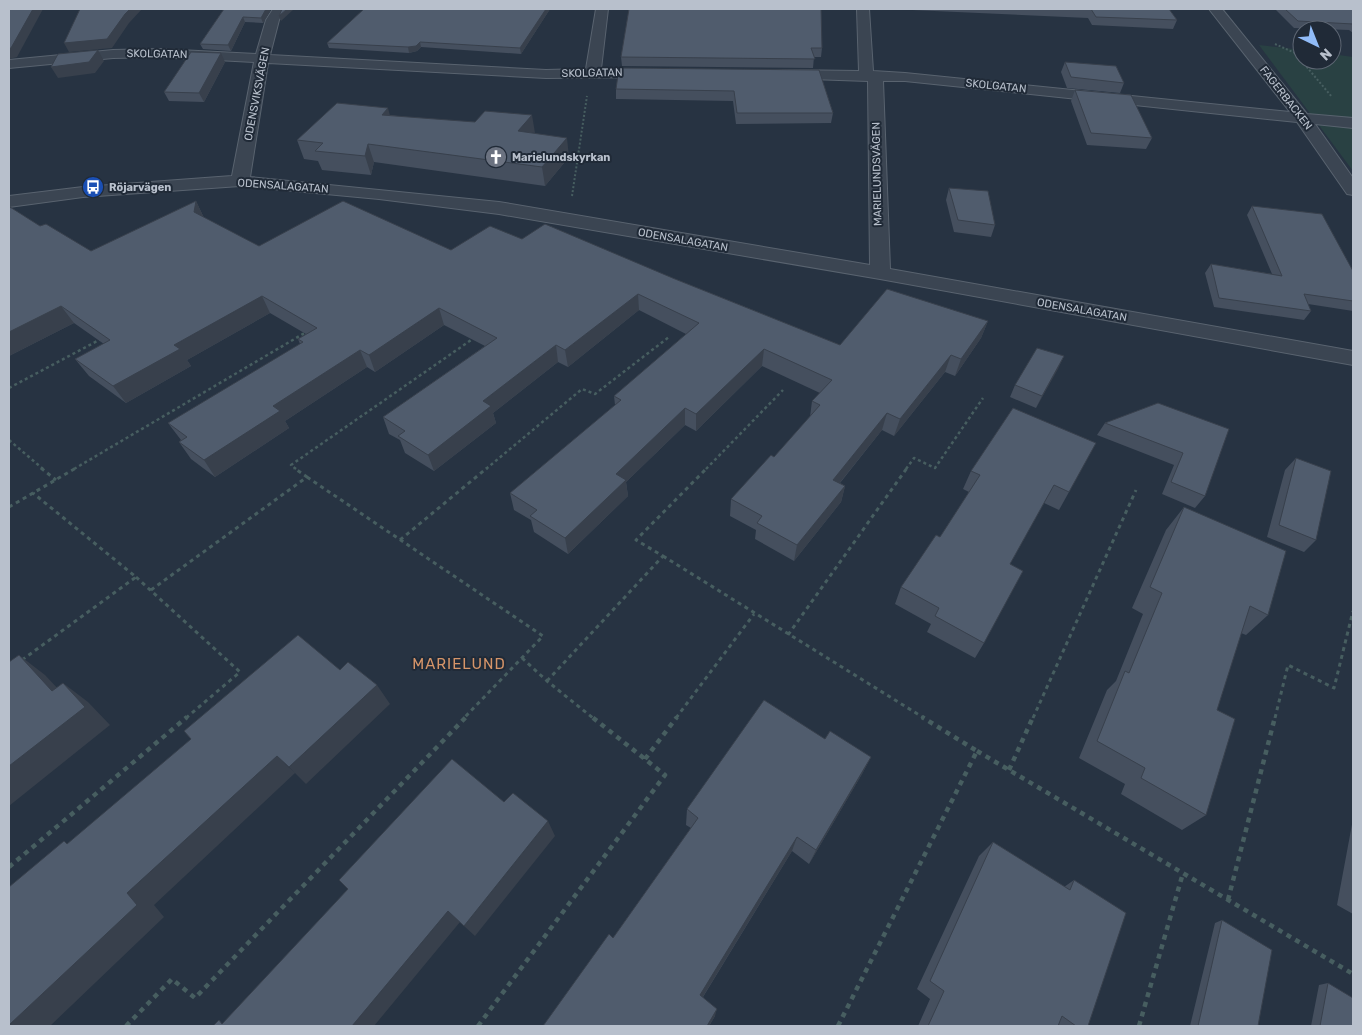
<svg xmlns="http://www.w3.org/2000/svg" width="1362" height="1035" font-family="Rubik,sans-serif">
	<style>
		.green { fill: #294143 }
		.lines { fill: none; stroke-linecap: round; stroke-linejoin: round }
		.minor-casing { stroke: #59636f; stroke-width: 2 }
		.path-far3 { stroke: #475e60; stroke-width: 2; stroke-dasharray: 2 2; stroke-linecap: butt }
		.path-far2 { stroke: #475e60; stroke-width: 2.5; stroke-dasharray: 3 3; stroke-linecap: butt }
		.path-far1 { stroke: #475e60; stroke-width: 3; stroke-dasharray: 4 4; stroke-linecap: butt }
		.path { stroke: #475e60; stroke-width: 4.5; stroke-dasharray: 5 5; stroke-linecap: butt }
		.minor { fill: #3b4552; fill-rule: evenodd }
		.wall { fill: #454f5e }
		.shaded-wall { fill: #38404c }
		.building { fill: #505c6d; stroke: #38404c }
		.labels { text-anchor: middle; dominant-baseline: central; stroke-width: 4; stroke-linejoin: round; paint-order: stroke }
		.far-street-label { font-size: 11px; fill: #b8c0cc; stroke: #202a37 }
		.far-poi-label { font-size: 11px; font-weight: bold; fill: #b8c0cc; stroke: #202a37; text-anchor: start }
		.neighbourhood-label { font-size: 15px; letter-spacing: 1px; fill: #d69569; stroke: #202a37 }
	</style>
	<rect width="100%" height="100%" fill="#273342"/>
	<path class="green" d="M1259 45 1302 50V60H1332V54L1353 57V171Z"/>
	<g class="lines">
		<g class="minor-casing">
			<path id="minor" d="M273 9H285L279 20 270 55 546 70 586 69 596 9H608L601 69H657L662 70 664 73 662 76 657 77 546 78 268 63 250 177 499 202 870 265 868 81 782 78 777 77 775 74 777 71 782 70 859 71 857 9H869L873 71 905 73 1290 112 1209 9H1222L1307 114 1353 118V128L1315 124 1353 178V195L1347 194 1297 122 905 81H883L890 269 1353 351V365L880 279 499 214 379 199 240 186 83 197 9 207V196L83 187 232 176 254 62 160 57 113 58 9 68V60L113 50 160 49 256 54 266 20Z"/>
		</g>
		<path class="path-far3" d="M1275 44 1295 53 1332 97
			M572 196 587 96"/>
		<path class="path-far2" d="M9 388 101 339
			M9 440 43 469
			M74 469 308 331
			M296 469 291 465 474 338
			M486 469 582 389 595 394 669 337
			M706 469 783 390
			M906 469 914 458 935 468 983 398"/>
		<path class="path-far1" d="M41 468 56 480
			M307 477 543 636 464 718
			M9 507 76 468
			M400 540 487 468
			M663 556 924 718
			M136 577 240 672 186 718
			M151 590 307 477 294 468
			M788 635 907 468
			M522 658 547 681 593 718
			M22 660 136 577 33 493
			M547 681 663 556 636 540 707 468
			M676 718 754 614
			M1033 718 1136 490
			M1275 718 1288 665 1334 688 1353 611"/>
		<path class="path" d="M977 751 1353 974
			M645 759 677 717
			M1009 770 1033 717
			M9 867 187 717
			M1228 900 1275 717
			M126 1026 172 979 195 998 466 717
			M478 1026 665 775 592 717
			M838 1026 977 751 922 717
			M1139 1026 1183 873"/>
		<use href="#minor" class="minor"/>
	</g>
	<path class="wall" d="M224 9H271L263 23 245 22 231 51 203 49 200 44Z
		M364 9H550L521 54 421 47 417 51 409 53 329 48 327 43Z
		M629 9 822 48 821 57H814L813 68 622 66 621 57Z
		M912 9H1169L1177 20 1173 29 1092 25 1088 18 912 10Z
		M1275 9H1353V33L1349 30 1294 28Z
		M225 62 204 102 169 101 164 92Z
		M1065 62 1124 83 1120 93 1067 88 1061 72Z
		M819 70 833 113 831 123 736 124 733 101 616 99V89Z
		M1075 90 1152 138 1146 149 1087 145 1071 101Z
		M390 115 535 133 569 157 545 186 374 162 371 175 322 170 318 161 304 159 297 140Z
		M949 188 995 225 991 237 954 232 946 200Z
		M196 201 204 218 259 246 451 250 522 239 675 279 840 345 988 321 981 338 955 376 945 372 894 436 882 430 840 483 845 486 841 502 794 561 755 539 756 530 730 516 731 499 774 457 810 417 812 401 820 393 762 366 696 431 685 425 626 482 628 496 568 554 534 532 531 520 514 510 510 493 615 405 614 396 686 334 639 310 568 367 558 362 493 413 496 423 434 471 405 453 400 440 389 434 383 417 485 346 444 325 375 372 367 367 285 421 289 428 215 477 191 459 179 442 181 440 168 423 300 344 298 339 306 334 270 313 187 360 191 366 126 403 89 376 75 359 104 344 74 323 9 356V211L91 251Z
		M1252 206 1353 271V311L1308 304 1311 311 1304 320 1214 307 1205 273 1211 264 1272 274 1247 215Z
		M1064 356 1036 408 1010 397 1015 385Z
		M1158 403 1205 496 1195 508 1162 494 1174 465 1097 435 1105 423Z
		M1013 408 1069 492 1059 510 1044 503 1010 564 984 643 975 658 927 632 931 624 895 604 901 587 940 537 969 492 963 489 971 471Z
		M1296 458 1316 540 1304 552 1267 537 1285 470Z
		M1184 507 1268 615 1246 635 1241 633 1217 710 1206 815 1182 830 1121 794 1125 784 1079 758 1107 690 1116 681 1143 614 1132 608 1166 530Z
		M825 739 871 757 862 774 809 864 792 851 703 997 715 1016 709 1026H543L613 938 691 828 686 825 687 809Z
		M1353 819V914L1337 905Z
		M993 842 1064 887 1074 880 1088 1026H918L930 999 917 989 979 856Z
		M1222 920 1258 1026H1190L1215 923Z
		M1328 983 1353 1026H1311L1319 985Z"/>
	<path class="shaded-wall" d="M33 9H43L17 57 9 59V49Z
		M130 9H142L129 23 112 48 69 52 64 43 125 14Z
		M266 9H271L263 23 261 18Z
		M287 9H294L281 21 279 16Z
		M546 9H550L521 54 520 48Z
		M243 17 245 22 231 51 228 45Z
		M420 42 421 47 417 51 409 53 408 47Z
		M98 50 104 61 95 73 58 78 51 67Z
		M221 53 225 62 204 102 199 93Z
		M388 108 393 127 382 115Z
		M532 115 535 133 518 131Z
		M567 138 569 157 545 186 542 167Z
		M368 144 374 162 371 175 365 156Z
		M196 201 204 218 194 212Z
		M638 294 639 310 568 367 565 350Z
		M262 296 270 313 187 360 191 366 126 403 113 386 174 345Z
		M61 306 74 323 9 356V332Z
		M439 308 444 325 375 372 369 355Z
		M988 321 981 338 955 376 961 359Z
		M556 345 558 362 493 413 496 423 434 471 428 455 483 401Z
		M764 349 762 366 696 431V414Z
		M360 350 367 367 285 421 289 428 215 477 204 460 273 406Z
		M951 355 945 372 894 436 900 419Z
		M1064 356 1058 369 1036 408 1042 396Z
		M685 408V425L626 482 628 496 568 554 565 538 616 474Z
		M887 413 882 430 829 496 833 480Z
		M845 486 841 502 794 561 797 545Z
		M19 655 45 675 78 710 52 691Z
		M63 683 88 702 110 725 9 806V766Z
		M377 685 390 704 306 784 289 767Z
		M277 756 295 773 154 905 164 917 50 1026H9V1025L127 893Z
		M871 757 862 774 809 864 816 850Z
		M548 821 555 836 475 936 464 926Z
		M797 837 792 851 699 1003 700 995Z
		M448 911 460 922 374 1026H352Z
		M717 1009 715 1016 709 1026H707Z"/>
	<path class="building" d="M9 9H33L11 48 9 49Z
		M80 9H130L125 14 107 39 64 43Z
		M224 9H266L261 18 243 17 228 45 200 44Z
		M282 9H287L279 16Z
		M364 9H546L520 48 420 42 416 46 408 47 327 43Z
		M629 9H821L822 48H811L815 59 621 57Z
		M1078 9H1169L1177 20 1096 17 1091 9Z
		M1285 9H1353V24L1298 21Z
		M98 50 89 62 51 67 58 54Z
		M191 52 221 53 199 93 164 92Z
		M1065 62 1116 66 1124 83 1071 77Z
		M619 68 819 70 833 113H737L734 91 616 89Z
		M1075 90 1131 95 1152 138 1091 133Z
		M337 103 388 108 382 115 475 122 485 111 532 115 518 131 567 138 542 167 368 144 365 156 315 151 323 143 297 140Z
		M949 188 988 191 995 225 958 220Z
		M196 201 194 212 259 246 343 201 451 250 490 226 522 239 545 224 675 279 840 345 887 289 988 321 961 359 951 355 900 419 887 413 833 480 845 486 797 545 757 523 762 516 731 499 771 455 774 457 820 405 812 401 832 380 764 349 696 414 685 408 616 474 626 480 565 538 530 516 537 510 510 493 621 400 614 396 699 323 638 294 565 350 556 345 483 401 491 406 428 455 398 436 405 431 383 417 497 338 439 308 369 355 360 350 273 406 280 411 204 460 179 442 187 437 168 423 303 342 298 339 317 328 262 296 174 345 180 349 113 386 75 359 110 340 61 306 9 332V211L10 207 40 226 46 224 91 251Z
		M1252 206 1322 214 1353 271V301L1304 294 1311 311 1219 298 1211 264 1282 276Z
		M1037 348 1064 356 1042 396 1015 385Z
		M1158 403 1229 429 1205 496 1171 482 1183 453 1105 423Z
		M1013 408 1096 443 1069 492 1054 485 1010 564 1023 571 984 643 935 616 939 608 901 587 936 535 940 537 980 475 971 471Z
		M1296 458 1331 471 1316 540 1279 525Z
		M1184 507 1286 551 1268 615 1250 606 1217 710 1235 719 1206 815 1141 778 1145 768 1097 741 1125 671 1129 673 1162 593 1150 587Z
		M298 635 340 670 348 662 377 685 289 767 277 756 127 893 137 905 9 1025V887L64 841 67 844 191 739 184 731Z
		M19 655 52 691 63 683 85 707 9 766V662Z
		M764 700 825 739 830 731 871 757 816 850 797 837 700 995 717 1009 707 1026H543L609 934 613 938 698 818 687 809Z
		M452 759 504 802 513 793 548 821 464 926 448 911 352 1026H213L219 1020 222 1024 348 889 339 880Z
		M993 842 1070 890 1074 880 1126 913 1088 1026H1076L1062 1016 1058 1026H928L944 991 930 981Z
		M1222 920 1272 950 1258 1026H1198Z
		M1328 983 1353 998V1026H1320Z"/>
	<defs>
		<g id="church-disc" transform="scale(1.125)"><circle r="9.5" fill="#6b7280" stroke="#202a37"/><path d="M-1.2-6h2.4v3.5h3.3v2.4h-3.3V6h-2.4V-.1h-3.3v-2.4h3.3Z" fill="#fff"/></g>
		<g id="bus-disc" transform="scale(1.125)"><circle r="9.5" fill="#1a4fb4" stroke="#202a37"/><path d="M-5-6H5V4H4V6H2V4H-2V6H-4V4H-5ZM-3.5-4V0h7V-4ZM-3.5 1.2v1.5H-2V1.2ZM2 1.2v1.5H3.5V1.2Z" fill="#fff"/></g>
	</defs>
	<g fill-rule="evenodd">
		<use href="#church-disc" x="496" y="157"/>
		<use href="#bus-disc" x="93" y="187"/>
	</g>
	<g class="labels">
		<g class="far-street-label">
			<text transform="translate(157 54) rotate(1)">SKOLGATAN</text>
			<text transform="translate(592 73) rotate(-1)">SKOLGATAN</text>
			<text transform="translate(996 86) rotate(6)">SKOLGATAN</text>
			<text transform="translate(257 94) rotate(-79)">ODENSVIKSVÄGEN</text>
			<text transform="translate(1286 98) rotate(52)">FAGERBACKEN</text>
			<text transform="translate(877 174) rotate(-91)">MARIELUNDSVÄGEN</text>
			<text transform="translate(283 186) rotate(4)">ODENSALAGATAN</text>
			<text transform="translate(683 240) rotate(10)">ODENSALAGATAN</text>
			<text transform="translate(1082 310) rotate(10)">ODENSALAGATAN</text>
		</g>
		<g class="far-poi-label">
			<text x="512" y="157">Marielundskyrkan</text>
			<text x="109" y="187">Röjarvägen</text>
		</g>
		<g class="neighbourhood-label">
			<text x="459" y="664">MARIELUND</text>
		</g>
	</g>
	<rect width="1362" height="1035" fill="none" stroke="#b8c0cc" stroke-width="20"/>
	<g transform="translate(1317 45) rotate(137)"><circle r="24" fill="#202a37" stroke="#5d6673"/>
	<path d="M0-4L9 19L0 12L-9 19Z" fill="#91bcf8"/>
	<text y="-8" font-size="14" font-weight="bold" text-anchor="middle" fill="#b8c0cc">N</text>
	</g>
</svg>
